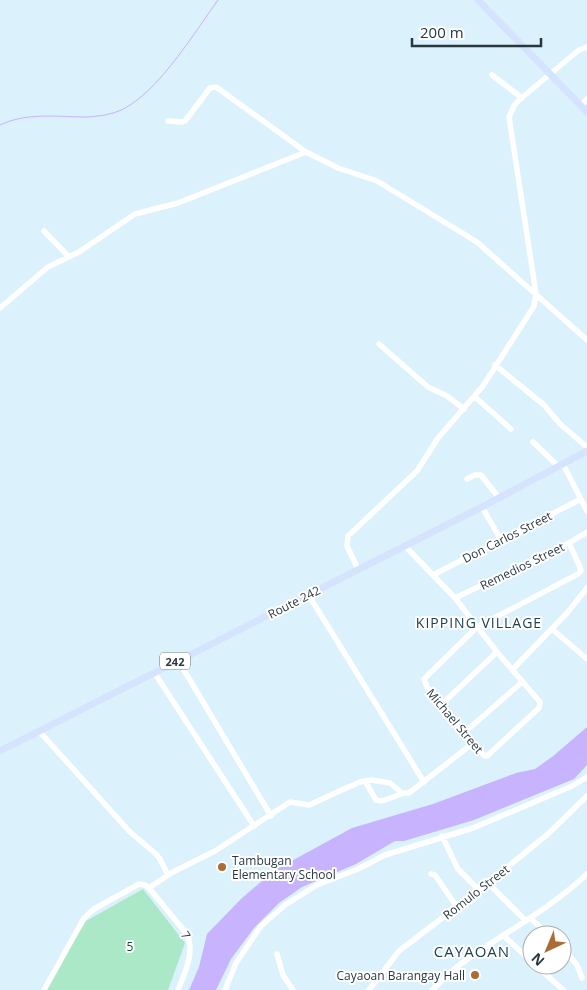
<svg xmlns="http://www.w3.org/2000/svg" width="587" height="990" font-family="'Open Sans',sans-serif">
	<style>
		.green { fill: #aae8c7 }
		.water { fill: #c8b3fe }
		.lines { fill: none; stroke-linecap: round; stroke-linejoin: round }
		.stream { stroke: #c8b3fe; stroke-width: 1 }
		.minor { stroke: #fff; stroke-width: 5.5 }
		.major { stroke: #d6e3fc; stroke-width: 7 }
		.poi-dot { fill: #ac6d34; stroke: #fff; stroke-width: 2 }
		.labels { text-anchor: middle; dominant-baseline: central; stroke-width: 4; stroke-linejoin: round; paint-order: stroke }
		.shield { fill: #fff; stroke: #697479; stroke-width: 1 }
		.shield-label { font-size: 11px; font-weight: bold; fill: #29383f }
		.street-label { font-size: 12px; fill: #29383f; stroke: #fff }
		.poi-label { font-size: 12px; fill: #29383f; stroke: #fff; text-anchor: start }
		.park-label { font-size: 12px; fill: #0a5337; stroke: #fff }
		.neighbourhood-label { font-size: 14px; letter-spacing: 1px; fill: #1f404f; stroke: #fff }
		.quarter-label { font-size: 15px; letter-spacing: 1px; fill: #1f404f; stroke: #fff }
	</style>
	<rect width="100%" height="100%" fill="#dbf1fc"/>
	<path class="green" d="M143 889 185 943 168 990H44L86 921Z"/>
	<path class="water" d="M587 727V765L574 779 474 820 404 841H395L356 864 302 887 279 903 254 928 231 959 216 990H189L199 967 207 934 242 898 275 870 352 828 433 804 516 773 535 769 552 757Z"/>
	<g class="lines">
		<path class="stream" d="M0 125C27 112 57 117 87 117 102 116 117 114 130 105 163 84 195 32 218 0"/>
		<path class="minor" d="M492 75 522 98
			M581 105 587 99
			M168 121 182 122 185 121 210 88 216 87 306 152 338 168 377 181 477 242 587 340
			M44 231 69 257
			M0 308 48 267 79 252 135 214 178 203 306 152
			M379 344 428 387 447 396 464 409
			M495 365 544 405 560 424 587 447
			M475 397 511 429
			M533 442 558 466
			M563 464 587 511
			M467 479 475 475H481L499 498
			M482 507 501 540
			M405 546 455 598 497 652 540 702 539 708 487 756H485L472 744 427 687 424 679 477 627 578 574 581 571 580 567 569 543
			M358 569 347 546 348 536 417 471 438 438 483 386 534 306 536 294 509 117 514 106 519 100 579 50 587 47
			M433 575 581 499
			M308 594 424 782
			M455 598 569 543 587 532
			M552 629 587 659
			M178 660 271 816
			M512 670 567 613 587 588
			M154 672 254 826
			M442 704 497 652
			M39 731 130 832 155 853 160 859 168 875
			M464 733 522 682
			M365 781 376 800 382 801 404 793
			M442 836 458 869 479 890
			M431 874 435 875 457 907
			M488 883 526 921
			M149 888 171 873 215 851 290 802 309 805 344 789 360 782 371 780 390 783 402 793H409L472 744
			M530 918 549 935
			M503 935 532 962
			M562 947 577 965 582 978
			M277 954 283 975 293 990
			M536 965 563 990
			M44 990 84 918 94 909 139 884 145 885 149 888 186 933C196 951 185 972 178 990
			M225 990 236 963 261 926 285 905 317 885 358 869 385 855 473 828 572 786 587 777
			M369 990 399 951 488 883 548 834 587 796
			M432 990C441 982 449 973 458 966 500 935 549 910 587 874"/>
		<path class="major" d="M478 0 587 112
			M0 751 482 507 587 451"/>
	</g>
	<g class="poi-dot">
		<circle cx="222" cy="867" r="5"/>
		<circle cx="475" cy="975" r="5"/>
	</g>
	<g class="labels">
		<rect class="shield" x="160" y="652.5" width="30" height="17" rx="4"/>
		<g class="shield-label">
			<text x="175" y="661">242</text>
		</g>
		<g class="street-label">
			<text transform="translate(507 537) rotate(-27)">Don Carlos Street</text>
			<text transform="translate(522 566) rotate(-26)">Remedios Street</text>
			<text transform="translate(294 602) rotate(-27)">Route 242</text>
			<text transform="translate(455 721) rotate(50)">Michael Street</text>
			<text transform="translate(476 892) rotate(-38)">Romulo Street</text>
			<text transform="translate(186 935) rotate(58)">7</text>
		</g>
		<g class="poi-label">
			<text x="232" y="860">Tambugan<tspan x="232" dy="14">Elementary School</tspan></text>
			<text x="465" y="975" text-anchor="end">Cayaoan Barangay Hall</text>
		</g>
		<g class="park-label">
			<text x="130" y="946">5</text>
		</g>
		<g class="neighbourhood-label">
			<text x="479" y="622">KIPPING VILLAGE</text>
		</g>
		<g class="quarter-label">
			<text x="472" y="951">CAYAOAN</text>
		</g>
	</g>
	<g transform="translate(547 950) rotate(224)"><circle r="24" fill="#ffffff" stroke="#a9afb2"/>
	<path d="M0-4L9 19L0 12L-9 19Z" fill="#ac6d34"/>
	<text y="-8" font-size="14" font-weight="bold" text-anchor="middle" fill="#29383f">N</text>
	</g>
	<path d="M412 38v8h129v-8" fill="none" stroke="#29383f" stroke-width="2.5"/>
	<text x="420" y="38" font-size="15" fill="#29383f" stroke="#ffffff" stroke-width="4" paint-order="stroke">200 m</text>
</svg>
